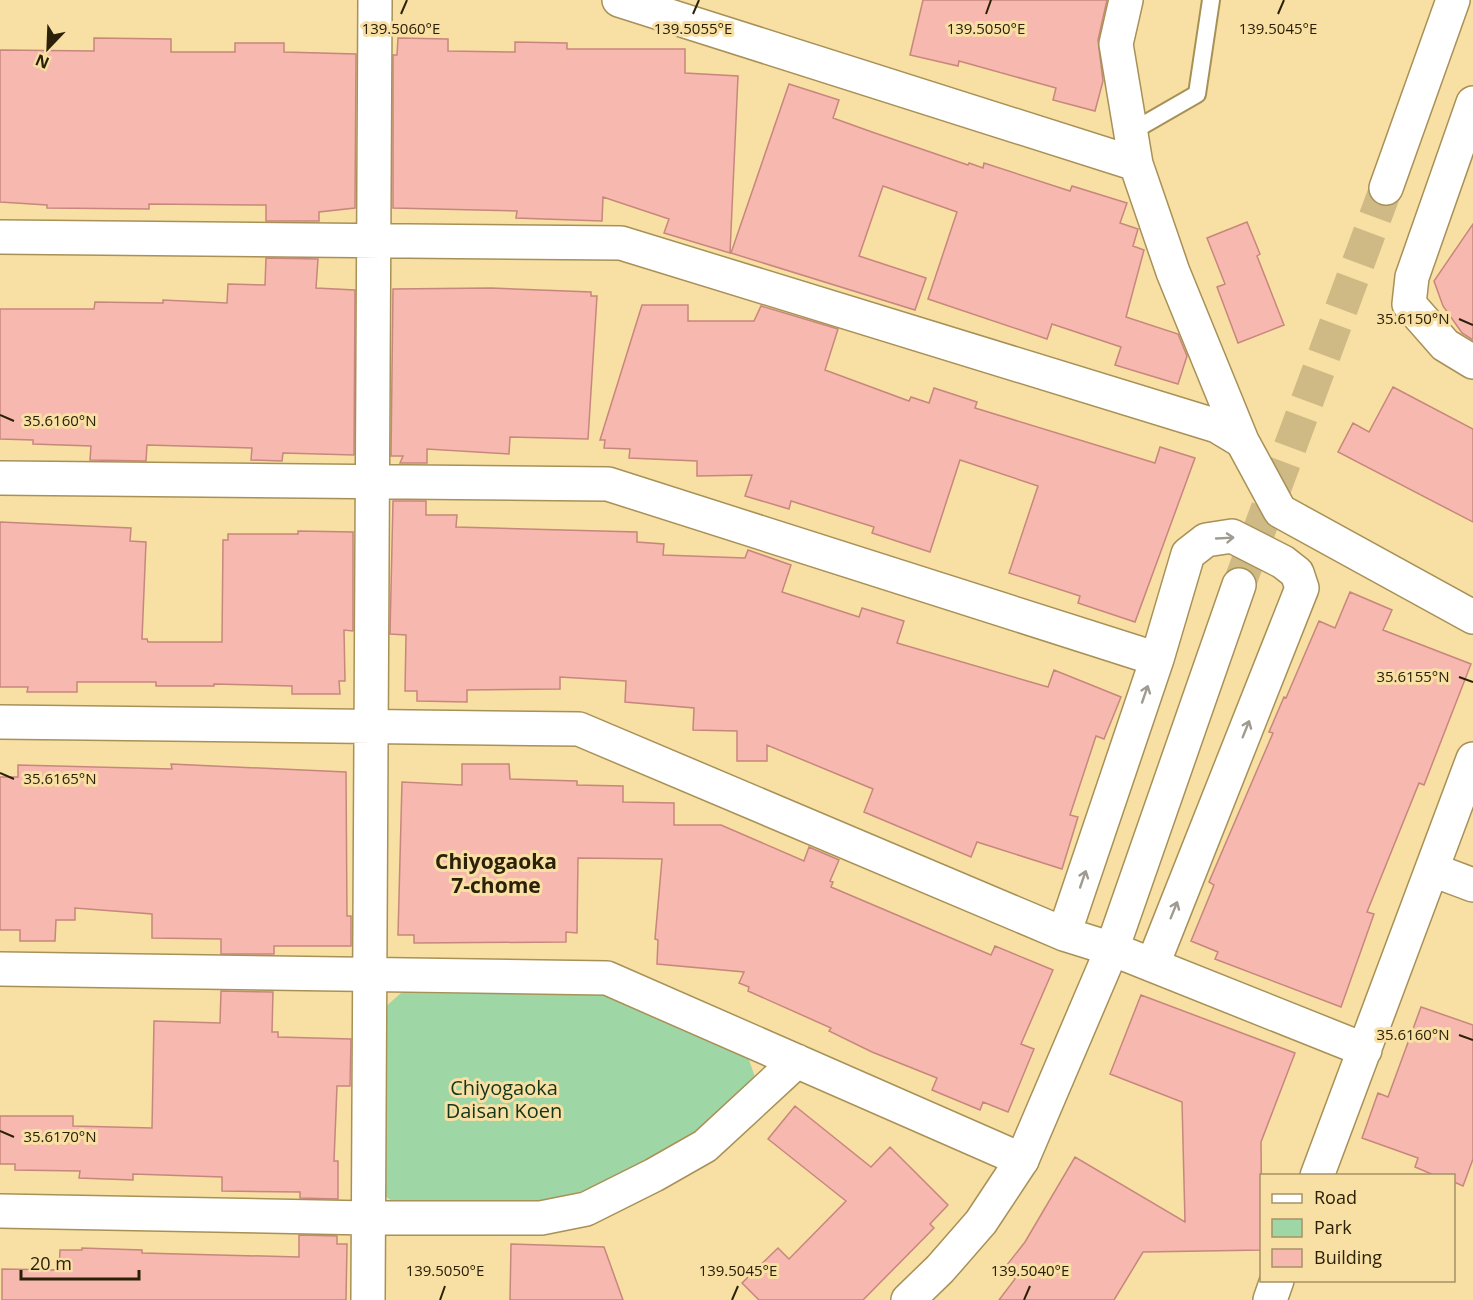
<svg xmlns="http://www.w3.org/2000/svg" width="1473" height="1300" font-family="'Open Sans',sans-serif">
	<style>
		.green { fill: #9ed6a6 }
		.building { fill: #f7b8af; stroke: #c7877d; stroke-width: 1.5 }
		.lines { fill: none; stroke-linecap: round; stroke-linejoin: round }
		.tertiary-tunnel { stroke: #cfb984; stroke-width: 33; stroke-dasharray: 33 16; stroke-linecap: butt }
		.service-casing { stroke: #a89157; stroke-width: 20 }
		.minor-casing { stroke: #a89157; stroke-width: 36 }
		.tertiary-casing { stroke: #a89157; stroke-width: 36 }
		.service { stroke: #fff; stroke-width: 16 }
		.minor { stroke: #fff; stroke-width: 33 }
		.tertiary { stroke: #fff; stroke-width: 33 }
		.oneway { stroke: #9f9b90 }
		.ticks { fill: none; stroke: #2a2108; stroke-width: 2 }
		.labels { text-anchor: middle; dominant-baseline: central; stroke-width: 6; stroke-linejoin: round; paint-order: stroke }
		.park-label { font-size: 20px; fill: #13351b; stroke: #f8dfa3 }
		.neighbourhood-label { font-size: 21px; font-weight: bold; fill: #2a2108; stroke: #f8dfa3 }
		.ticks-label { font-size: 15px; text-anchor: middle; fill: #2a2108; stroke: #f8dfa3; stroke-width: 6; stroke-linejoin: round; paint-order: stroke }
	</style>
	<rect width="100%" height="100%" fill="#f8dfa3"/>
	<path class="green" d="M401 993 607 995 748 1057 756 1080 715 1122 609 1184 545 1201 394 1202 383 1195V1009Z"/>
	<path class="building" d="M923 0H1107L1098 40 1103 81 1095 111 1053 100 1056 88 959 61 958 66 910 55Z
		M94 38 171 39V52H235V43H284V52L356 54 355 208 319 212V221H266V205L149 204V209L47 208V205L0 202V50L94 51Z
		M398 38 448 39V51L515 52V42L567 43V49H685V73L738 76 730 253 664 233 669 219 603 197 602 221 516 218 517 211 393 208V55H397Z
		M789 84 839 100 833 118 872 132 968 165 969 163 983 168 984 163 1070 191 1072 186 1127 203 1120 223 1138 229 1133 246 1144 250 1126 317 1178 334 1187 356 1178 384 1115 365 1121 347 1052 324 1047 339 928 299 957 212 883 186 859 256 926 278 915 310 731 253Z
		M1247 222 1260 254 1257 256 1284 325 1238 343 1217 287 1225 284 1207 238Z
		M1473 224V340L1462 333 1443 306 1434 281Z
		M266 258 318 259 316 288 355 290 354 455 283 453 282 461 251 460 252 448 147 445 146 461 90 460 91 446 33 444V440L0 439V309H94L95 302 163 303V300L227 303 228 284 265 285Z
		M491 288 591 292V296H597L588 439 510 437 509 454 427 449V463H400L403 456H391L393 289Z
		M642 305H688V321H754L761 306 838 329 825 370 909 401 911 397 929 403 934 388 977 402 975 408 1155 463 1160 447 1195 458 1135 622 1078 603 1080 596 1009 573 1038 486 960 460 930 552 872 533 874 527 791 501 789 509 745 496 752 475 697 476V461L629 458 630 449 604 448 605 440H600Z
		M1393 387 1473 429V522L1338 452 1353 423 1369 432Z
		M393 501H426V515H457L456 527 637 532V542L664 544 663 555 745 558 748 550 791 565 782 592 859 617 862 608 904 621 897 643 1048 687 1054 670 1121 697 1104 739 1096 736 1070 815 1078 817 1062 869 977 842 971 857 864 812 873 789 767 745V761H737V731L693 730 694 708 625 702 626 681 560 677V689L467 690V702L417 701V691H405L406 635 390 634Z
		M0 522 131 528 130 541 146 542 142 639H147L148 642H222L223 540H228V534H298V531L353 532V631L344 630 345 681H339L340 694H292V686L214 684V686H156V682H77V692H27L28 687H0Z
		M1350 592 1392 610 1383 630 1471 664 1424 785 1419 783 1367 912 1374 914 1341 1007 1215 959 1218 952 1191 941 1214 885 1209 882 1273 733 1269 732 1284 697 1286 698 1319 621 1335 628Z
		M171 764 346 772 347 916H351V946H274V954H221V939L152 938V914L75 908V920H56L55 941H20V930H0V777H18V765L172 769Z
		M462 764H509L510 779 577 781V785L623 786V802L674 803V825H721L804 861 809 847 839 860 830 881 833 882 831 887 991 955 995 946 1053 970 1021 1044 1034 1049 1008 1112 983 1102 980 1110 932 1090 937 1078 872 1052 829 1031 831 1028 748 991 749 987 739 983 744 972 657 964 658 940 655 939 662 859 578 858 577 933 566 932V942L414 943V935H398L402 782 462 785Z
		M221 991 273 992 272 1032H278V1037L351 1039 350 1086H337L334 1161H338V1199L300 1198V1192L222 1191V1177L133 1174V1180L79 1178 80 1171 15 1170V1164H0V1116H73V1126L152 1128 154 1021 220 1023Z
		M1141 995 1295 1053 1261 1142 1262 1250 1143 1252 1114 1300H999L1015 1279 1003 1270 1025 1242 1075 1157 1185 1222 1182 1102 1110 1074Z
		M1421 1007 1473 1025V1159L1463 1186 1454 1182V1176H1436L1415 1167 1418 1158 1362 1138 1378 1093 1388 1097Z
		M795 1106 871 1167 890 1147 948 1205 930 1224 934 1228 863 1300H759L742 1283 778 1248 789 1259 846 1201 768 1139Z
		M299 1235 337 1236V1244H347L346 1300H2V1269L59 1270 60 1250H82V1248L142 1250V1253L299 1257Z
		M511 1244 604 1247 623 1300H510Z"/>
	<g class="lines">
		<path class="tertiary-tunnel" d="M1239 585 1386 188"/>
		<g class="service-casing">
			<path id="service" d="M1131 132 1197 94 1211 0"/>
		</g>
		<g class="minor-casing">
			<path id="minor" d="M619 0 1136 164
				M1126 0 1116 44 1136 164 1173 272 1242 441 1280 511 1473 617
				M1473 103 1412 277 1409 304 1445 345 1473 362
				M0 237 621 243 1217 426 1242 441
				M0 478 608 484 1157 659
				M0 722 579 729 1064 934 1112 949 1365 1050
				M1433 870 1473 885
				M1064 934 1157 659 1188 554 1206 540 1232 536 1283 562 1297 573 1302 588 1153 964
				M0 969 607 978 1022 1160
				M1317 1176 1473 759
				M0 1211 369 1218H541L586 1209 654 1175 705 1146 797 1061
				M368 1300 375 0
				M1270 1300 1277 1280"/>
		</g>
		<g class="tertiary-casing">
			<path id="tertiary" d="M1386 188 1453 0
				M908 1300 940 1269 981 1222 1022 1160 1112 949 1239 585"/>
		</g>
		<use href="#service" class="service"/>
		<use href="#minor" class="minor"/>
		<use href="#tertiary" class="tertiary"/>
	</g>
	<defs><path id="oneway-shaft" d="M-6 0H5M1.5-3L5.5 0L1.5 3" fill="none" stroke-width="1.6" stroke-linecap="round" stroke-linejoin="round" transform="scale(1.5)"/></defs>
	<g class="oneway">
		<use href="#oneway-shaft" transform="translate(1225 538) rotate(-3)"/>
		<use href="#oneway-shaft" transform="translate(1145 694) rotate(-71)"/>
		<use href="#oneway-shaft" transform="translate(1246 729) rotate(-68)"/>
		<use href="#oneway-shaft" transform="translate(1083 879) rotate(-71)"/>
		<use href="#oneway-shaft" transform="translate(1174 910) rotate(-68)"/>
	</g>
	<path class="ticks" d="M401 14 407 0M693 14 699 0M986 14 991 0M1278 14 1284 0M1459 319 1473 325M0 415 14 421M1459 677 1473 682M0 773 14 779M1459 1035 1473 1040M0 1131 14 1137M440 1300 445 1286M732 1300 738 1286M1024 1300 1030 1286"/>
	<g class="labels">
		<g class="park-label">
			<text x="504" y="1087">Chiyogaoka<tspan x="504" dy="23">Daisan Koen</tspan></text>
		</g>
		<g class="neighbourhood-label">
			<text x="496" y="861">Chiyogaoka<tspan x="496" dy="24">7-chome</tspan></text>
		</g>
	</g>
	<g class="ticks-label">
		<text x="693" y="34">139.5055°E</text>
		<text x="401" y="34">139.5060°E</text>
		<text x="986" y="34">139.5050°E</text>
		<text x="1278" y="34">139.5045°E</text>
		<text x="1413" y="324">35.6150°N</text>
		<text x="60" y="426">35.6160°N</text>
		<text x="1413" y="682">35.6155°N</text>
		<text x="60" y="784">35.6165°N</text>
		<text x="1413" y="1040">35.6160°N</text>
		<text x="60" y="1142">35.6170°N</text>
		<text x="445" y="1276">139.5050°E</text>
		<text x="738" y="1276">139.5045°E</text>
		<text x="1030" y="1276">139.5040°E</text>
	</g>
	<rect x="1260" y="1174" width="195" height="108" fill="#f8dfa3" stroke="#a69365" stroke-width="1.5"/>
	<rect x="1272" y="1194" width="30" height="9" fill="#ffffff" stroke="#a69365" stroke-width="1.5"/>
	<text x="1314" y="1204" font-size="18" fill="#2a2108">Road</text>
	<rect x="1272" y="1219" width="30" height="18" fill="#9ed6a6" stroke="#a69365" stroke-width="1.5"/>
	<text x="1314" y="1234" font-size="18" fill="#2a2108">Park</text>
	<rect x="1272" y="1249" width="30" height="18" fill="#f7b8af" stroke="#a69365" stroke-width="1.5"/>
	<text x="1314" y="1264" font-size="18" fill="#2a2108">Building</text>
	<g transform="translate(48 48) rotate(203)" stroke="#f8dfa3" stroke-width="4.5" paint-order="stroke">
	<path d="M0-4.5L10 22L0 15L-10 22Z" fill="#2a2108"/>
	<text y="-9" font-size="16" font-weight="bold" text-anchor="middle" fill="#2a2108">N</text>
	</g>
	<path d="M21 1270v9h118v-9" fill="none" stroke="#2a2108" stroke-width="3"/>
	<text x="30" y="1270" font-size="18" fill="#2a2108" stroke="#f8dfa3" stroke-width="4.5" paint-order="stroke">20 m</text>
</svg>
